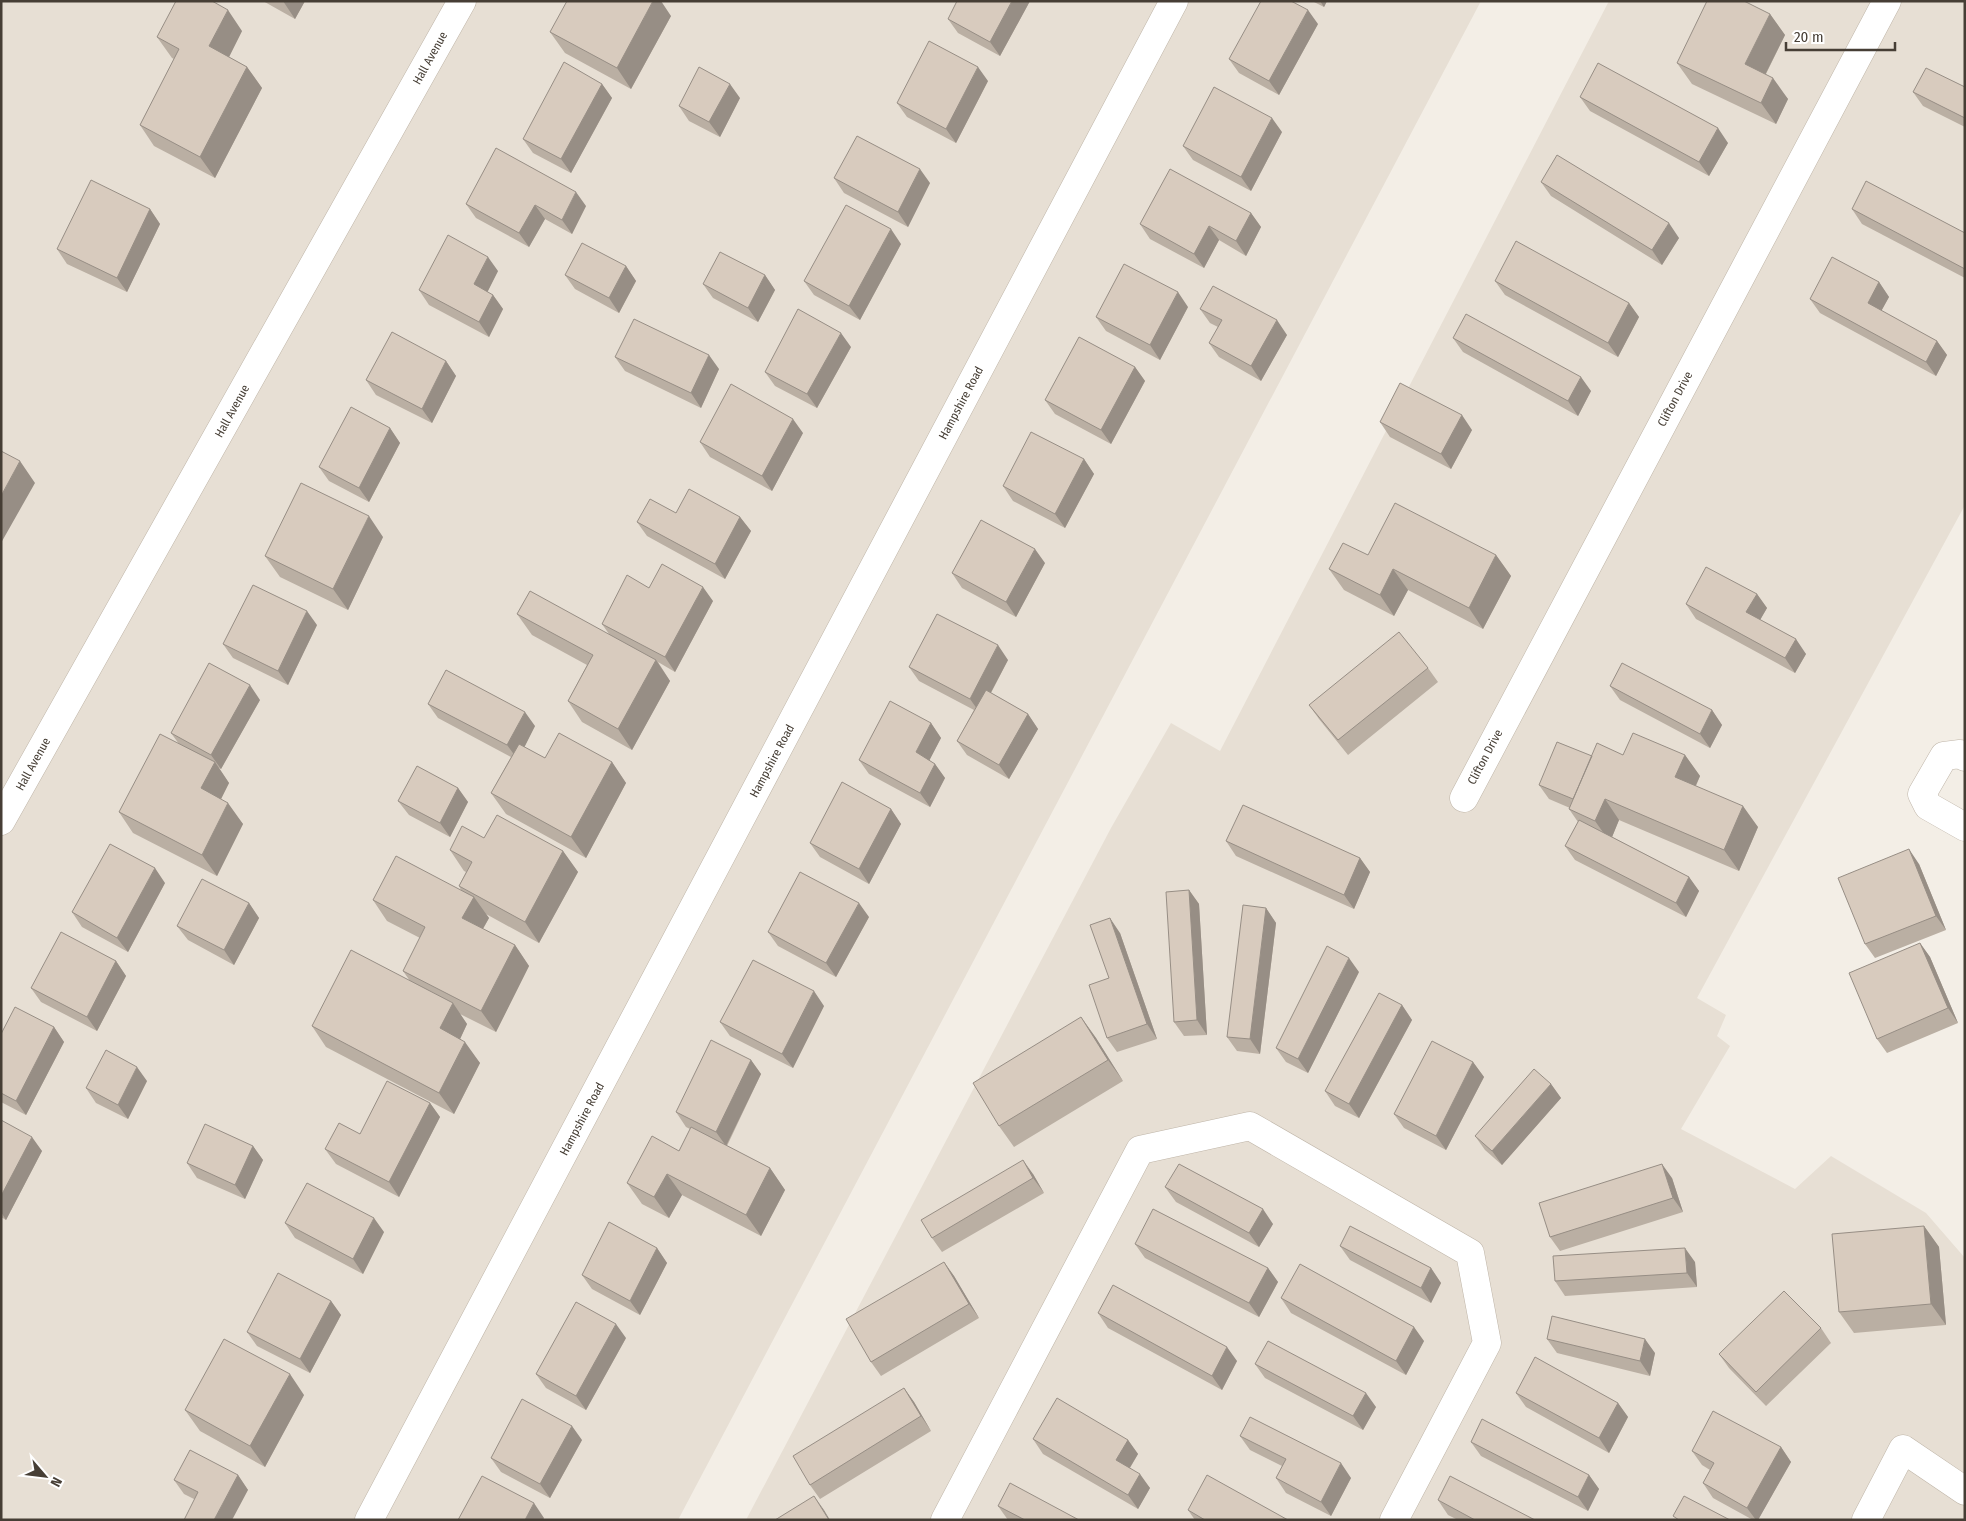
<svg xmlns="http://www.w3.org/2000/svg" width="1966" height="1521" font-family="'Fira Sans Condensed',sans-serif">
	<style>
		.residential { fill: #e7dfd4 }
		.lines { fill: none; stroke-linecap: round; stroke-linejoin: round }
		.minor-casing { stroke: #bfb5a8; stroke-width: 29 }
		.minor { stroke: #fff; stroke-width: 28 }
		.wall { fill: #baafa3 }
		.shaded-wall { fill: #978e85 }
		.building { fill: #d8cbbe; stroke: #978e85 }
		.labels { text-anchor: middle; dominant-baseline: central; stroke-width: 4.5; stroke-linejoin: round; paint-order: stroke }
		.street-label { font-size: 12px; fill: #463e35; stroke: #fff }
	</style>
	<rect width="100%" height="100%" fill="#f3eee6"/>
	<path class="residential" d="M1 1H1481L678 1520H1Z
		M1609 1H1965V505L1697 998 1726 1015 1717 1036 1730 1046 1681 1129 1795 1189 1831 1156 1926 1213 1965 1258V1520H746L1111 828 1171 723 1220 751Z"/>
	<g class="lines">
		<g class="minor-casing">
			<path id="minor" d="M1965 757 1960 754 1944 756 1922 794 1928 806 1965 827
				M1464 798 1887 1
				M1 821 462 1
				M369 1520 1174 1
				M945 1520 1140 1150 1250 1126 1470 1253 1487 1343 1394 1520
				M1866 1520 1903 1449 1965 1491"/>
		</g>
		<use href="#minor" class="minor"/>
	</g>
	<path class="wall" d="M263 1H305L295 19Z
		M1030 1 1000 56 958 33 948 19Z
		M1312 1H1327L1324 7Z
		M1770 14 1785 35 1766 74 1788 99 1776 124 1692 84 1677 63Z
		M671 16 631 89 565 53 550 32Z
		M1318 24 1279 95 1239 73 1229 59Z
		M242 31 229 57 247 67 262 88 215 178 154 146 140 125 174 59 172 58 157 37Z
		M988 81 956 143 907 117 897 103Z
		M602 84 612 98 571 173 533 153 523 139Z
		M1965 87V127L1923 106 1913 92Z
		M1580 97 1728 143 1709 176 1590 111Z
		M740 98 720 137 689 121 679 106Z
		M1282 132 1251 191 1193 160 1183 146Z
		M834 178 930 183 908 227 844 193Z
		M1541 182 1679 238 1662 265 1551 196Z
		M466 204 586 206 572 234 545 219 529 247 476 218Z
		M150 209 160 224 127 292 67 264 57 249Z
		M1852 209 1965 233V278L1862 224Z
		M1251 213 1261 227 1246 256 1219 240 1204 268 1150 239 1140 224Z
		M901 244 860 320 814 295 804 281Z
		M626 266 636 281 619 313 575 289 565 275Z
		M498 271 487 292 493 295 503 309 489 337 429 305 419 290Z
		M765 275 775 290 758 322 713 298 703 284Z
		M1495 281 1629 303 1639 317 1618 357 1505 295Z
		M1879 282 1889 297 1881 311 1937 341 1947 355 1936 376 1820 313 1810 299Z
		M1188 307 1160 360 1106 331 1096 317Z
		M1200 309 1287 335 1261 381 1219 357 1209 343 1218 327 1210 323Z
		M1453 338 1591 391 1578 416 1463 352Z
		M851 347 817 408 775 386 765 372Z
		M615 357 719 369 701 408 625 371Z
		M446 361 456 376 432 423 376 395 366 380Z
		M1135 367 1145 381 1111 444 1055 414 1045 400Z
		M1380 422 1472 430 1451 469 1390 437Z
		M390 428 400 443 369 502 329 481 319 467Z
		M803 433 772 491 710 457 700 442Z
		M1084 459 1094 474 1065 528 1013 501 1003 486Z
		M676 513 740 517 751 531 725 579 647 536 637 522Z
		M383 537 348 610 280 577 265 556Z
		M1368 555H1496L1511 576 1483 629 1408 590 1394 616 1344 590 1329 569Z
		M1045 563 1016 617 962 588 952 573Z
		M649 588 713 601 675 672 658 662 670 681 632 750 582 722 568 701 587 665 532 635 517 614 609 634 602 624Z
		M1757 594 1767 608 1760 620 1806 654 1795 673 1696 619 1686 604Z
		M317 625 288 685 233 658 223 644Z
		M1008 660 991 693 1028 714 1038 729 1009 779 967 755 957 741 974 710 919 681 909 667Z
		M1428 668 1438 682 1348 755 1319 719 1309 705Z
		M1610 686 1712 710 1722 725 1710 748 1620 700Z
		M260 700 221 769 219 768 229 783 221 799 243 824 217 876 133 833 119 812 179 744 171 733Z
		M428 704 535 726 524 747 545 758 612 762 626 783 586 858 506 814 491 793 511 757 438 718Z
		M931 723 941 738 929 760 935 764 945 778 930 807 869 774 859 760Z
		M1623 755H1685L1700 776 1696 786 1758 827 1739 871 1619 820 1612 837 1689 877 1699 891 1686 917 1575 860 1565 846 1578 822 1569 809 1570 808 1549 799 1539 785 1592 756Z
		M458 788 468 802 450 837 409 815 398 801Z
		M891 809 901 824 869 884 820 857 810 843Z
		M484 838 563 851 578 872 539 943 486 914 489 918 483 929 515 945 529 966 496 1032 460 1014 467 1024 460 1039 480 1063 454 1114 326 1047 312 1026 410 981 403 971 420 938 387 921 373 900 461 890 459 886 466 872 464 871 450 850Z
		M1226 841 1360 858 1370 872 1354 909 1236 856Z
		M1919 864 1946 930 1875 958 1865 944Z
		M165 883 128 952 82 927 72 912Z
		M1189 890 1199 904 1207 1035 1184 1036 1174 1022Z
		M249 903 259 918 234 965 188 940 177 926Z
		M1266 908 1276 923 1260 1054 1237 1051 1227 1037Z
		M869 917 836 977 778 946 768 932Z
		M1120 933 1157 1039 1117 1052 1107 1038 1109 978Z
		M1920 943 1930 957 1958 1023 1887 1053 1877 1039Z
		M116 961 126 976 97 1031 41 1002 31 988Z
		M1359 972 1308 1073 1286 1062 1276 1048Z
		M1402 1005 1412 1020 1359 1118 1335 1106 1325 1091Z
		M824 1006 793 1068 730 1036 720 1022Z
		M1081 1017 1096 1038 1123 1081 1014 1147 999 1126Z
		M54 1027 64 1042 26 1115 1 1102V1034Z
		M751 1060 761 1074 727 1146 770 1168 785 1190 761 1236 682 1195 669 1218 642 1204 627 1183 679 1151 690 1129 686 1127 676 1112Z
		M1473 1062 1484 1077 1446 1150 1404 1128 1394 1114Z
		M147 1081 128 1119 96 1103 86 1088Z
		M1551 1084 1561 1098 1502 1165 1485 1150 1475 1136Z
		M430 1103 440 1117 399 1197 336 1164 325 1149Z
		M1 1120 42 1151 6 1220 1 1217Z
		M253 1146 263 1160 245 1199 197 1178 187 1163Z
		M1033 1174 1044 1193 942 1252 932 1238Z
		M1672 1178 1683 1212 1560 1251 1550 1237Z
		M1165 1187 1273 1224 1259 1247 1176 1202Z
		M285 1223 384 1232 363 1274 295 1238Z
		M1924 1226 1939 1247 1946 1325 1854 1333 1839 1312Z
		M1135 1244 1268 1268 1278 1282 1259 1317 1145 1258Z
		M1340 1246 1431 1268 1441 1283 1431 1303 1350 1260Z
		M657 1248 667 1263 640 1315 592 1289 582 1275Z
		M944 1262 954 1276 979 1318 881 1376 871 1362Z
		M1695 1262 1697 1287 1565 1296 1555 1281Z
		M1281 1298 1424 1341 1406 1375 1291 1313Z
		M331 1301 341 1315 310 1373 257 1346 247 1332Z
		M1098 1313 1237 1361 1222 1390 1108 1328Z
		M1821 1328 1831 1343 1766 1406 1729 1368 1719 1354Z
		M626 1338 586 1410 546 1388 536 1374Z
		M1547 1339 1655 1353 1650 1376 1557 1353Z
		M1255 1364 1376 1407 1363 1430 1265 1378Z
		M904 1388 914 1402 931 1431 820 1499 810 1485Z
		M1516 1393 1618 1403 1628 1417 1609 1453 1526 1407Z
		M304 1395 265 1467 200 1431 185 1410Z
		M1240 1436 1351 1478 1331 1516 1286 1493 1276 1478 1282 1466 1250 1450Z
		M1033 1439 1128 1440 1138 1454 1130 1468 1150 1488 1138 1509 1043 1454Z
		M582 1440 550 1498 501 1472 491 1458Z
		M1471 1442 1589 1475 1599 1489 1588 1511 1481 1456Z
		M1781 1447 1791 1462 1758 1520H1753L1713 1498 1703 1483 1710 1470 1702 1465 1692 1451Z
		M238 1475 248 1490 194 1499 184 1494 174 1480Z
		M1438 1500 1535 1520H1458L1448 1515Z
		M998 1506 1079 1520H1008Z
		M1188 1510 1288 1520H1195Z"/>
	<path class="shaded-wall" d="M283 1H305L295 19Z
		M653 1H661L671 16 631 89 617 68Z
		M1012 1H1030L1000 56 990 42Z
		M1320 1H1327L1324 7Z
		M228 10 242 31 224 67 209 46Z
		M1308 10 1318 24 1279 95 1269 81Z
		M1770 14 1785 35 1760 85 1745 64Z
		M247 67 262 88 215 178 200 157Z
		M978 67 988 81 956 143 946 129Z
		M1773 78 1788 99 1776 124 1761 103Z
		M602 84 612 98 571 173 561 159Z
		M730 84 740 98 720 137 709 122Z
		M1272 118 1282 132 1251 191 1241 177Z
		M1718 128 1728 143 1709 176 1699 162Z
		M920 169 930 183 908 227 898 212Z
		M576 192 586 206 572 234 562 220Z
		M535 205 545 219 529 247 519 233Z
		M150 209 160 224 127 292 117 278Z
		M1251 213 1261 227 1246 256 1236 241Z
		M1669 223 1679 238 1662 265 1652 250Z
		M1209 226 1219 240 1204 268 1194 254Z
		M891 229 901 244 860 320 849 306Z
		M488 257 498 271 484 299 474 284Z
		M626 266 636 281 619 313 609 298Z
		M765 275 775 290 758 322 748 308Z
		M1879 282 1889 297 1878 317 1868 303Z
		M1178 292 1188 307 1160 360 1150 345Z
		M493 295 503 309 489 337 479 322Z
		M1629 303 1639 317 1618 357 1608 343Z
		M1277 320 1287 335 1261 381 1251 366Z
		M841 333 851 347 817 408 807 394Z
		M1937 341 1947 355 1936 376 1926 362Z
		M709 355 719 369 701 408 691 393Z
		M446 361 456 376 432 423 422 409Z
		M1135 367 1145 381 1111 444 1101 430Z
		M1581 377 1591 391 1578 416 1568 401Z
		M1462 415 1472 430 1451 469 1441 454Z
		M793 419 803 433 772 491 762 476Z
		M390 428 400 443 369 502 359 488Z
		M1084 459 1094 474 1065 528 1055 514Z
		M20 461 35 483 1 543V496Z
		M369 516 383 537 348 610 333 589Z
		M740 517 751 531 725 579 715 564Z
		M1035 549 1045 563 1016 617 1006 602Z
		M1496 555 1511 576 1483 629 1469 608Z
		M1393 569 1408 590 1394 616 1380 595Z
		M703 587 713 601 675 672 665 657Z
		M1757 594 1767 608 1756 627 1746 612Z
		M307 611 317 625 288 685 278 671Z
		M1796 639 1806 654 1795 673 1785 658Z
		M998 645 1008 660 980 713 970 699Z
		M656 660 670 681 632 750 618 729Z
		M250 685 260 700 221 769 211 755Z
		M1712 710 1722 725 1710 748 1700 734Z
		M525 712 535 726 518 760 507 745Z
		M1028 714 1038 729 1009 779 999 765Z
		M931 723 941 738 926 767 916 752Z
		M1685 755 1700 776 1690 798 1675 777Z
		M215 762 229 783 216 809 201 788Z
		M612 762 626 783 586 858 571 837Z
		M935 764 945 778 930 807 920 793Z
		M458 788 468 802 450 837 440 823Z
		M1605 799 1619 820 1610 842 1595 821Z
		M228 803 243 824 217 876 202 855Z
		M1743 806 1758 827 1739 871 1724 850Z
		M891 809 901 824 869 884 859 869Z
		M1909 849 1919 864 1946 930 1936 916Z
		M563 851 578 872 539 943 525 922Z
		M1360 858 1370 872 1354 909 1344 895Z
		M155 868 165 883 128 952 117 938Z
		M1689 877 1699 891 1686 917 1676 903Z
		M1189 890 1199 904 1207 1035 1197 1020Z
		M474 897 489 918 477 939 462 918Z
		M249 903 259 918 234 965 224 950Z
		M859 903 869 917 836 977 826 963Z
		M1266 908 1276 923 1260 1054 1250 1039Z
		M1110 918 1120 933 1157 1039 1147 1024Z
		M1920 943 1930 957 1958 1023 1948 1008Z
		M515 945 529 966 496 1032 481 1011Z
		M1349 958 1359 972 1308 1073 1298 1059Z
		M116 961 126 976 97 1031 87 1017Z
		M814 991 824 1006 793 1068 782 1054Z
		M453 1003 467 1024 455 1050 440 1028Z
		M1402 1005 1412 1020 1359 1118 1349 1104Z
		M1081 1017 1096 1038 1123 1081 1108 1060Z
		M54 1027 64 1042 26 1115 16 1101Z
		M465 1042 480 1063 454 1114 439 1093Z
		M751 1060 761 1074 726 1146 716 1132Z
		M1473 1062 1484 1077 1446 1150 1436 1136Z
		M137 1067 147 1081 128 1119 118 1105Z
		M1551 1084 1561 1098 1502 1165 1492 1151Z
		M430 1103 440 1117 399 1197 389 1182Z
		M32 1137 42 1151 6 1220 1 1212V1196Z
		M253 1146 263 1160 245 1199 235 1185Z
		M1023 1160 1033 1174 1044 1193 1033 1178Z
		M1662 1164 1672 1178 1683 1212 1673 1198Z
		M770 1168 785 1190 761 1236 746 1215Z
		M667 1174 682 1195 669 1218 654 1197Z
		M1263 1209 1273 1224 1259 1247 1249 1233Z
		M374 1218 384 1232 363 1274 353 1259Z
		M1924 1226 1939 1247 1946 1325 1931 1304Z
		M657 1248 667 1263 640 1315 630 1301Z
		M1685 1248 1695 1262 1697 1287 1687 1273Z
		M944 1262 954 1276 979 1318 969 1304Z
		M1268 1268 1278 1282 1259 1317 1249 1303Z
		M1431 1268 1441 1283 1431 1303 1421 1288Z
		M331 1301 341 1315 310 1373 300 1359Z
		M616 1324 626 1338 586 1410 576 1396Z
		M1414 1327 1424 1341 1406 1375 1396 1361Z
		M1645 1339 1655 1353 1650 1376 1640 1361Z
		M1227 1347 1237 1361 1222 1390 1212 1376Z
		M290 1374 304 1395 265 1467 250 1446Z
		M904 1388 914 1402 931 1431 921 1416Z
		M1366 1393 1376 1407 1363 1430 1353 1416Z
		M1618 1403 1628 1417 1609 1453 1599 1438Z
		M572 1426 582 1440 550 1498 540 1484Z
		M1128 1440 1138 1454 1126 1474 1116 1460Z
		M1781 1447 1791 1462 1758 1520H1756L1747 1508Z
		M1341 1463 1351 1478 1331 1516 1321 1502Z
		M1140 1474 1150 1488 1138 1509 1128 1495Z
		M238 1475 248 1490 232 1520H214Z
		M1589 1475 1599 1489 1588 1511 1578 1497Z
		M814 1496 824 1510 830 1520H829Z
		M534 1503 544 1518 543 1520H525Z"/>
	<path class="building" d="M176 1H212L228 10 209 46 247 67 200 157 140 125 179 49 157 37Z
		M567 1H653L617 68 550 32Z
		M957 1H1012L990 42 948 19Z
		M1261 1H1291L1308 10 1269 81 1229 59Z
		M1707 1H1744L1770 14 1745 64 1773 78 1761 103 1677 63Z
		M929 41 978 67 946 129 897 103Z
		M564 62 602 84 561 159 523 139Z
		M1598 63 1718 128 1699 162 1580 97Z
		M699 67 730 84 709 122 679 106Z
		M1926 68 1965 87V118L1913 92Z
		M1214 87 1272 118 1241 177 1183 146Z
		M857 136 920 169 898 212 834 178Z
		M496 148 576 192 562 220 535 205 519 233 466 204Z
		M1557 155 1669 223 1652 250 1541 182Z
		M1170 169 1251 213 1236 241 1209 226 1194 254 1140 224Z
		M91 180 150 209 117 278 57 249Z
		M1866 181 1965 233V269L1852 209Z
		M846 205 891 229 849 306 804 281Z
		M448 235 488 257 474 284 493 295 479 322 419 290Z
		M1516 241 1629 303 1608 343 1495 281Z
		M582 243 626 266 609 298 565 275Z
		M720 252 765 275 748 308 703 284Z
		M1832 257 1879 282 1868 303 1937 341 1926 362 1810 299Z
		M1124 264 1178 292 1150 345 1096 317Z
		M1213 286 1277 320 1251 366 1209 343 1222 320 1200 309Z
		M798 309 841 333 807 394 765 372Z
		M1466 314 1581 377 1568 401 1453 338Z
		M634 319 709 355 691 393 615 357Z
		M392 332 446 361 422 409 366 380Z
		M1079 337 1135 367 1101 430 1045 400Z
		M1400 383 1462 415 1441 454 1380 422Z
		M731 384 793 419 762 476 700 442Z
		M351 407 390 428 359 488 319 467Z
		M1031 432 1084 459 1055 514 1003 486Z
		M1 451 20 461 1 496Z
		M301 483 369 516 333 589 265 556Z
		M689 489 740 517 715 564 637 522 650 499 676 513Z
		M1395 503 1496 555 1469 608 1393 569 1380 595 1329 569 1343 543 1368 555Z
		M981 520 1035 549 1006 602 952 573Z
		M662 564 703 587 665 657 602 624 627 575 649 588Z
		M1706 567 1757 594 1746 612 1796 639 1785 658 1686 604Z
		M253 585 307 611 278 671 223 644Z
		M530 591 656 660 618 729 568 701 593 655 517 614Z
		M937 614 998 645 970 699 909 667Z
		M1399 632 1428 668 1338 740 1309 705Z
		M209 663 250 685 211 755 171 733Z
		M1622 663 1712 710 1700 734 1610 686Z
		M446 670 525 712 507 745 428 704Z
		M986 690 1028 714 999 765 957 741Z
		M890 701 931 723 916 752 935 764 920 793 859 760Z
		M559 733 612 762 571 837 491 793 519 744 545 758Z
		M1633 733 1685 755 1675 777 1743 806 1724 850 1605 799 1595 821 1569 809 1597 743 1623 755Z
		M160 734 215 762 201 788 228 803 202 855 119 812Z
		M1557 742 1592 756 1573 799 1539 785Z
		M417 766 458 788 440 823 398 801Z
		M842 782 891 809 859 869 810 843Z
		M1243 805 1360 858 1344 895 1226 841Z
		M497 815 563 851 525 922 459 886 472 862 450 850 462 826 484 838Z
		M1579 820 1689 877 1676 903 1565 846Z
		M110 844 155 868 117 938 72 912Z
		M1909 849 1936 916 1865 944 1838 878Z
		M396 856 474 897 462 918 515 945 481 1011 403 971 425 927 373 900Z
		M800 872 859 903 826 963 768 932Z
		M202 879 249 903 224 950 177 926Z
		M1189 890 1197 1020 1174 1022 1166 892Z
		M1243 905 1266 908 1250 1039 1227 1037Z
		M1110 918 1147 1024 1107 1038 1089 985 1109 978 1090 925Z
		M61 932 116 961 87 1017 31 988Z
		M1920 943 1948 1008 1877 1039 1849 973Z
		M1327 946 1349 958 1298 1059 1276 1048Z
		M351 950 453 1003 440 1028 465 1042 439 1093 312 1026Z
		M753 960 814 991 782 1054 720 1022Z
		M1379 993 1402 1005 1349 1104 1325 1091Z
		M15 1007 54 1027 16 1101 1 1093V1034Z
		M1081 1017 1108 1060 999 1126 973 1083Z
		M711 1040 751 1060 716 1132 676 1112Z
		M1432 1041 1473 1062 1436 1136 1394 1114Z
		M106 1050 137 1067 118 1105 86 1088Z
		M1534 1069 1551 1084 1492 1151 1475 1136Z
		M387 1081 430 1103 389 1182 325 1149 339 1123 360 1134Z
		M1 1120 32 1137 1 1196Z
		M205 1124 253 1146 235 1185 187 1163Z
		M691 1127 770 1168 746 1215 667 1174 654 1197 627 1183 652 1136 679 1151Z
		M1023 1160 1033 1178 932 1238 921 1220Z
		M1179 1164 1263 1209 1249 1233 1165 1187Z
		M1662 1164 1673 1198 1550 1237 1539 1203Z
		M307 1183 374 1218 353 1259 285 1223Z
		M1153 1209 1268 1268 1249 1303 1135 1244Z
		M609 1222 657 1248 630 1301 582 1275Z
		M1350 1226 1431 1268 1421 1288 1340 1246Z
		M1924 1226 1931 1304 1839 1312 1832 1234Z
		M1685 1248 1687 1273 1555 1281 1553 1256Z
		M944 1262 969 1304 871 1362 846 1319Z
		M1300 1264 1414 1327 1396 1361 1281 1298Z
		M278 1273 331 1301 300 1359 247 1332Z
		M1113 1285 1227 1347 1212 1376 1098 1313Z
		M1784 1291 1821 1328 1756 1392 1719 1354Z
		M576 1302 616 1324 576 1396 536 1374Z
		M1552 1316 1645 1339 1640 1361 1547 1339Z
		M224 1339 290 1374 250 1446 185 1410Z
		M1268 1341 1366 1393 1353 1416 1255 1364Z
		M1535 1357 1618 1403 1599 1438 1516 1393Z
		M904 1388 921 1416 810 1485 793 1456Z
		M1057 1398 1128 1440 1116 1460 1140 1474 1128 1495 1033 1439Z
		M522 1399 572 1426 540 1484 491 1458Z
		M1713 1411 1781 1447 1747 1508 1703 1483 1714 1463 1692 1451Z
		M1250 1417 1341 1463 1321 1502 1276 1478 1286 1459 1240 1436Z
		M1482 1419 1589 1475 1578 1497 1471 1442Z
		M190 1450 238 1475 214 1520H184L198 1492 174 1480Z
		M1207 1475 1288 1520H1205L1188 1510Z
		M482 1476 534 1503 525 1520H458Z
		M1450 1476 1535 1520H1475L1438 1500Z
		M1010 1483 1079 1520H1025L998 1506Z
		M814 1496 829 1520H775Z
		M1684 1496 1730 1520H1679L1673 1516Z"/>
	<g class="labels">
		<g class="street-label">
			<text transform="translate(430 58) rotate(-61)">Hall Avenue</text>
			<text transform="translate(1675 399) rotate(-62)">Clifton Drive</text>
			<text transform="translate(961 403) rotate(-62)">Hampshire Road</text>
			<text transform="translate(232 411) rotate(-61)">Hall Avenue</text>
			<text transform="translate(1485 757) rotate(-62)">Clifton Drive</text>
			<text transform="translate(772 761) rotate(-62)">Hampshire Road</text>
			<text transform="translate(33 764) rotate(-61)">Hall Avenue</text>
			<text transform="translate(582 1119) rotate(-62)">Hampshire Road</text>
		</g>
	</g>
	<rect width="1966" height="1521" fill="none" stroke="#463e35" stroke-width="5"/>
	<g transform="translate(45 1476) rotate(118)" stroke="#ffffff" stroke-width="4" paint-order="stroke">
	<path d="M0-4L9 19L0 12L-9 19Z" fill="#463e35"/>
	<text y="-8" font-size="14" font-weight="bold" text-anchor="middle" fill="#463e35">N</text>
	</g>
	<path d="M1786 42v8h109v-8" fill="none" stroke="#463e35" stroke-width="2.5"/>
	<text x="1794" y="42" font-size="15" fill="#463e35" stroke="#ffffff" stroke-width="4" paint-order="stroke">20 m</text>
</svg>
